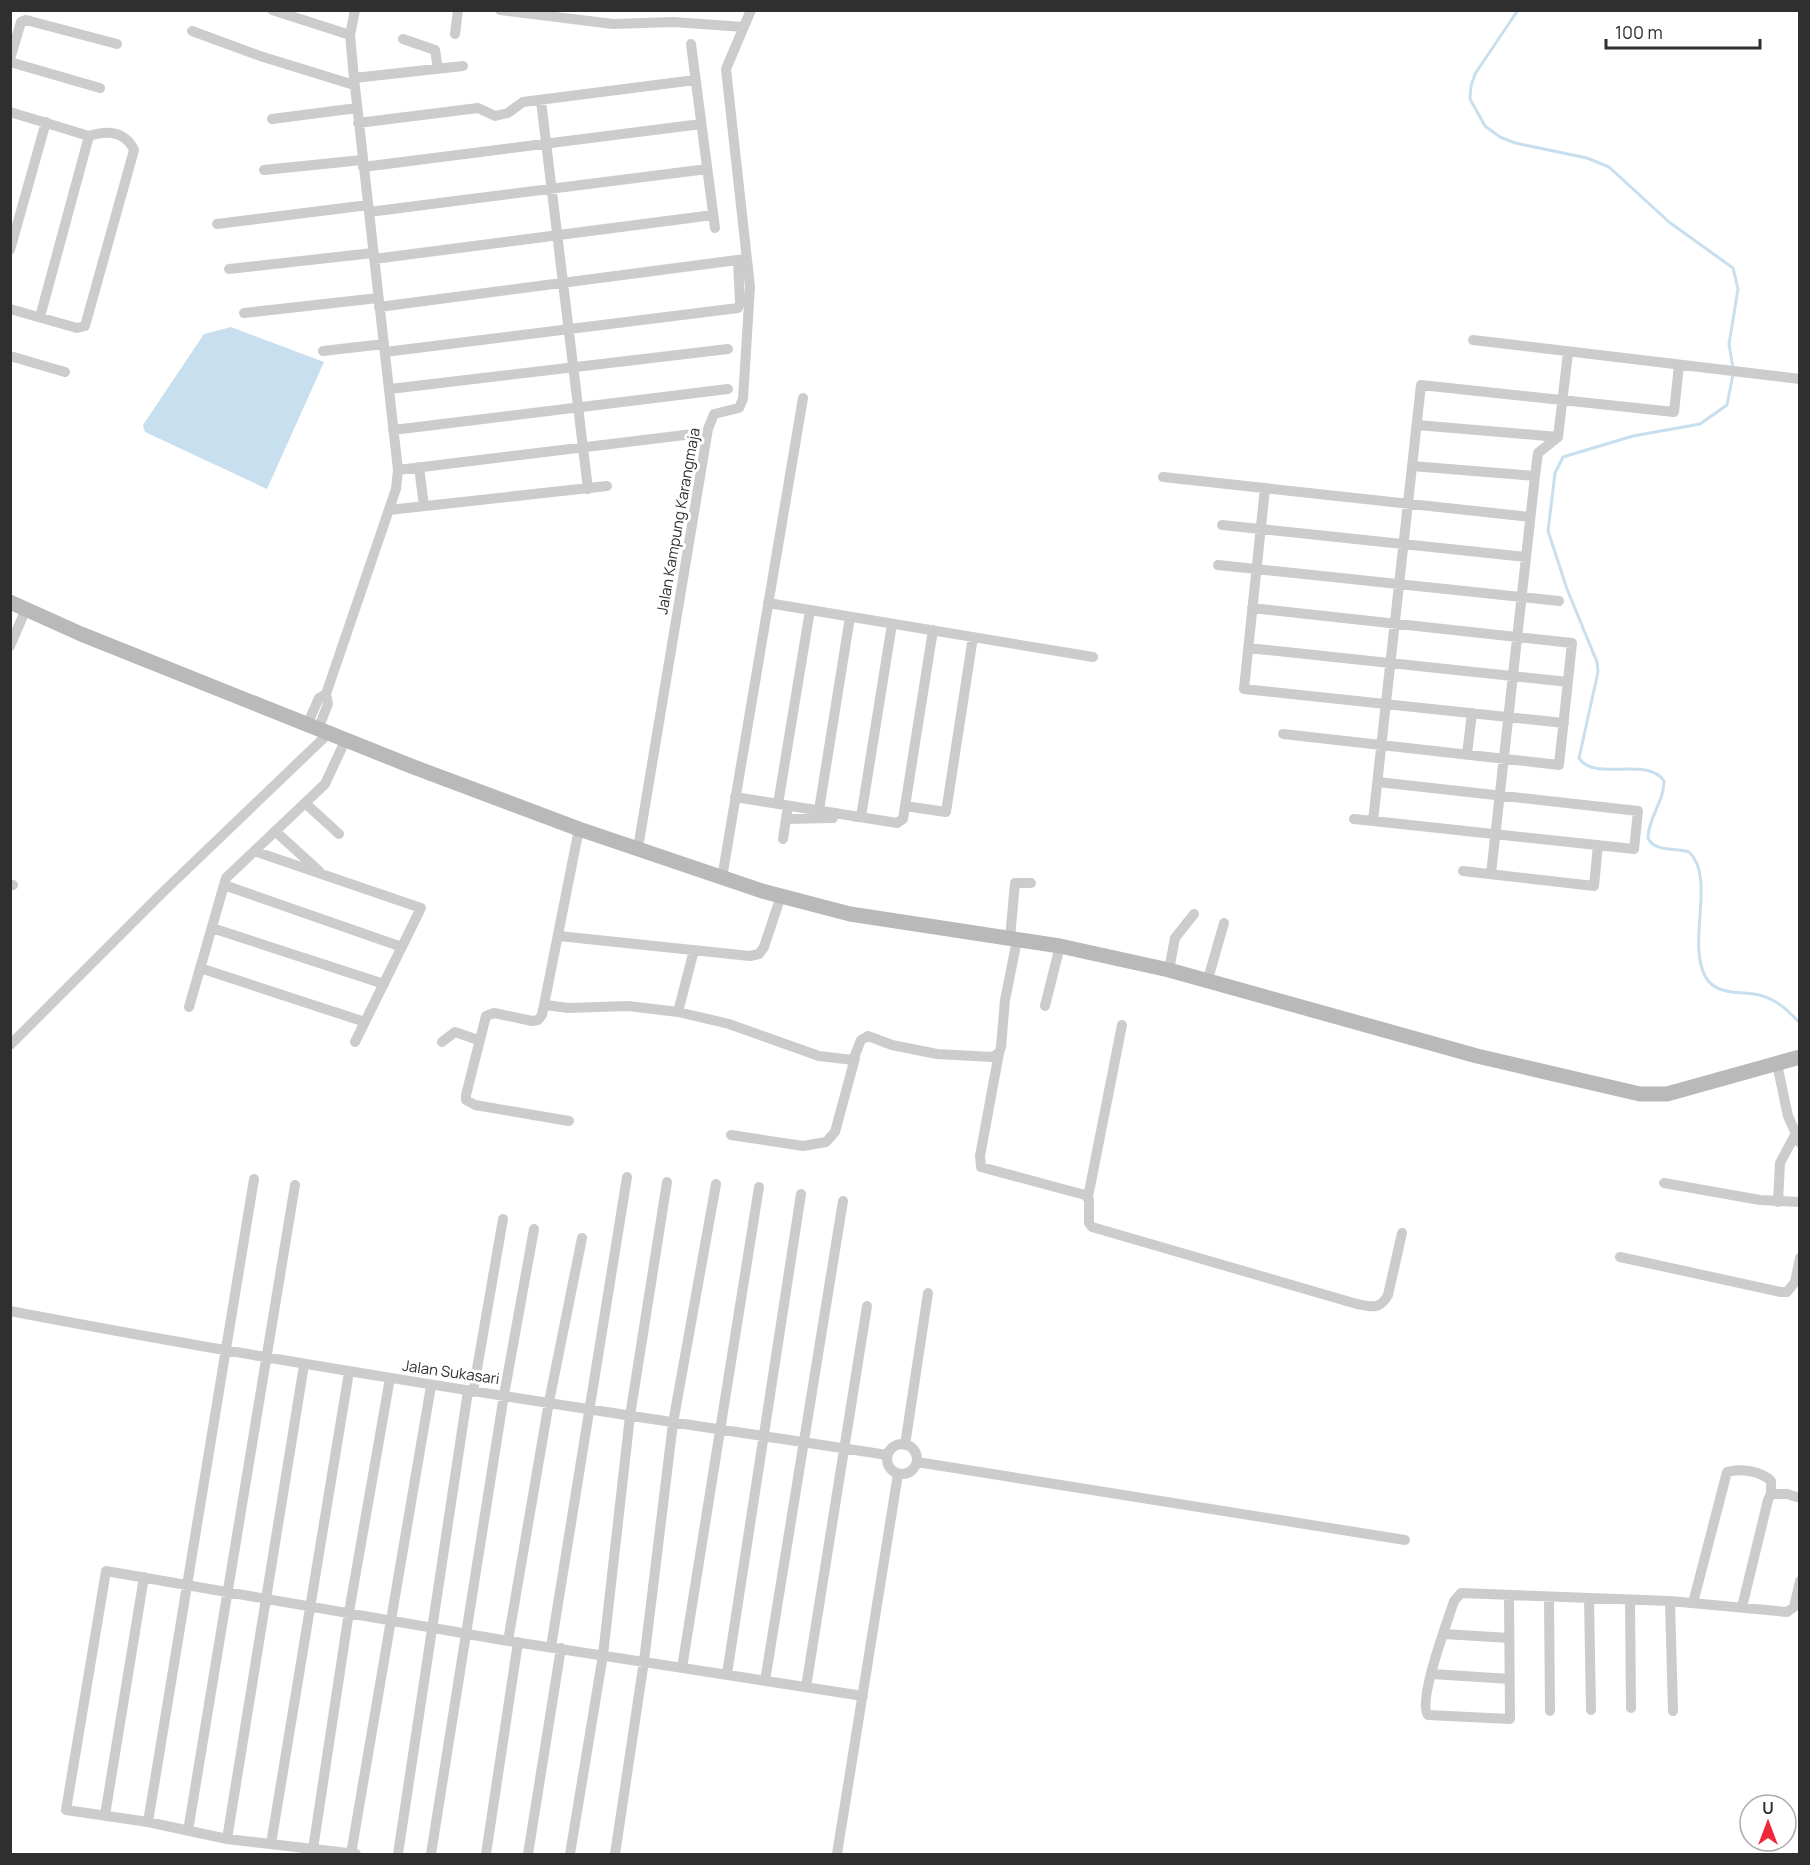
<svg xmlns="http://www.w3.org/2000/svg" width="1810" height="1865" font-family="Manrope,sans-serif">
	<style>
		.water { fill: #c7dfee }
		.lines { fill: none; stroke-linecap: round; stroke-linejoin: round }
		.stream { stroke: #c7dfee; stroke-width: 3 }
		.street { stroke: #ccc; stroke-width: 10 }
		.secondary { stroke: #b9b9b9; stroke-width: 15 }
		.labels { text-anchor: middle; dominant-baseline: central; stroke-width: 6; stroke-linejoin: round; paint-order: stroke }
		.street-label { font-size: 15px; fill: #2f2f2f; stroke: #fff }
	</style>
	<rect width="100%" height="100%" fill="#fff"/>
	<path class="water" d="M231 327 324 362 267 489 145 432 143 425 204 334Z"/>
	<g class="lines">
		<path class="stream" d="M1518 10 1475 74 1471 86 1470 99 1485 126 1500 137 1515 143 1587 158 1609 167 1669 222 1733 268 1738 289 1729 344 1733 368
			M1733 374 1727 405 1700 424 1633 436 1563 457 1555 473 1548 531 1567 589 1597 662 1598 672 1579 758C1593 782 1649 756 1664 781 1664 802 1648 818 1648 838 1655 853 1676 847 1689 852 1716 877 1687 942 1705 976 1717 998 1744 990 1763 996 1779 1001 1789 1012 1800 1023"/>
		<path class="street" d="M272 10 350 35
			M500 10 613 24 673 22 744 27
			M192 31 260 56 354 85
			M455 34 458 10
			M403 39 435 50 438 69
			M691 44 715 228
			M10 59 21 22 26 20 117 44
			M10 62 100 88
			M354 78 463 66
			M541 101 588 489
			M10 112 89 136C107 130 125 131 134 150L85 326 77 328 10 309
			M272 119 357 108
			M358 123 478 108 495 116 508 113 523 102 695 80
			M363 167 701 124
			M264 170 362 160
			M369 212 707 169
			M217 224 368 205
			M10 250 46 122
			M374 259 713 215
			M229 269 373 253
			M379 307 745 259
			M244 313 378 298
			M40 317 89 136
			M1473 340 1800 379
			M323 351 384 344
			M385 352 738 308 740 303 738 260
			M10 356 65 372
			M390 389 728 349
			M1417 425 1558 437
			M393 430 728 389
			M1412 466 1535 476
			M419 467 424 506
			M398 470 693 434
			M1163 477 1530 517
			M1265 488 1244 689 1564 723
			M389 510 607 486
			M1222 525 1526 557
			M1218 565 1559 601
			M768 603 1093 657
			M1252 608 1572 643 1559 765 1283 734
			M10 646 26 609
			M1248 648 1568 682
			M307 725 319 698 326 694
			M318 729 328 704 326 694 396 489 398 470 354 78 350 35 355 10
			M1467 754 1472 713
			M1378 782 1638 811 1634 849 1373 821 1421 385 1674 412 1679 365
			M735 797 897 823 903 819 933 630
			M305 803 339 834
			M778 804 810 610
			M905 806 946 812 973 637
			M819 810 850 617
			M855 817H861L892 624
			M786 819 833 818
			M1354 819 1373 821
			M275 831 319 871
			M783 839 787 812
			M638 848 708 429 714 414 739 408 743 399 750 287 726 69 751 10
			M254 851 421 908 355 1042
			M1463 871 1594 886 1598 845
			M1491 874 1535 476 1538 453 1558 437 1568 353
			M722 878 803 398
			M10 884 13 885
			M224 885 402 947
			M212 928 384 984
			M559 936 750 956 759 954 764 947 781 896
			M1010 938 1015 883H1031
			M200 968 365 1022
			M1169 970 1175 938 1194 914
			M1208 979 1224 923
			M546 1005 568 1008 628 1006 678 1012 729 1024 819 1056 853 1060 861 1040 868 1036 892 1045 937 1054 992 1057 999 1053 1001 1047 1005 1000 1017 940
			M1045 1006 1060 946
			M189 1007 226 878 325 784 346 739
			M678 1012 694 950
			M442 1042 455 1032 478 1040
			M10 1045 161 894 329 733
			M999 1053 980 1156 981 1167 1085 1195 1089 1200V1223L1092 1227 1357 1304C1372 1307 1380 1310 1388 1295L1402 1233
			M1777 1064 1788 1116 1800 1143
			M569 1121 475 1105 466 1100V1095L486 1016 494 1013 532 1021 538 1020 542 1015 579 829
			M731 1135 803 1146 826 1142 835 1132 855 1058
			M1664 1183 1760 1200 1800 1202
			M1088 1197 1122 1025
			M1778 1202 1780 1163 1795 1135
			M1620 1257 1781 1292H1787L1795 1282 1800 1258
			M10 1311C302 1367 594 1410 887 1455
			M473 1392 503 1219
			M887 1459a15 15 0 1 1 30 0a15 15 0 1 1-30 0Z
			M905 1445 928 1293
			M917 1462 1405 1540
			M1509 1596 1510 1719 1428 1715C1417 1702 1448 1620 1454 1601L1461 1593 1670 1601 1787 1612 1794 1607 1800 1581
			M1549 1598 1550 1711
			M1589 1599 1591 1710
			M1630 1601 1631 1708
			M1670 1601 1673 1711
			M1693 1603 1727 1472C1740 1468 1761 1471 1771 1481V1494
			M1742 1607 1768 1500 1771 1494H1787L1800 1498
			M1444 1634 1509 1638
			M508 1641 549 1402 582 1238
			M551 1647 627 1177
			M682 1668 759 1187
			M727 1674 801 1194
			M1432 1674 1510 1679
			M765 1681 843 1201
			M806 1687 867 1306
			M105 1815 144 1577
			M148 1822 254 1179
			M188 1831 295 1185
			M227 1839 304 1365
			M271 1844 349 1372
			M313 1849 349 1612 390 1378
			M351 1854 431 1386
			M356 1854 227 1839 148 1822 66 1810 106 1571 508 1641 863 1696
			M398 1854 468 1391
			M431 1854 504 1395 534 1229
			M486 1854 518 1642
			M528 1854 561 1648
			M570 1854 603 1655 630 1416 667 1182
			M615 1854 644 1661 673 1423 716 1184
			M837 1854 898 1474"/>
		<path class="secondary" d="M10 602 81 634 411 766 579 829 762 891 850 914 1060 946 1169 970 1477 1056 1640 1094H1667L1800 1057"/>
	</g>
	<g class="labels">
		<g class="street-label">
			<text transform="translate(678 521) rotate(-80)">Jalan Kampung Karangmaja</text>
			<text transform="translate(451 1372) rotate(8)">Jalan Sukasari</text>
		</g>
	</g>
	<rect width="1810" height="1865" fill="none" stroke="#2f2f2f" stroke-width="24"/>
	<g transform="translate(1768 1823)"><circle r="28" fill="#ffffff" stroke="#acacac" stroke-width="1.5"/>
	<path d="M0-4.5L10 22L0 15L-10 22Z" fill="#ef283a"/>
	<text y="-9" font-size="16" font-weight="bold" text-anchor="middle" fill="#2f2f2f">U</text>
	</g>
	<path d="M1606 39v9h154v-9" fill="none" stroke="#2f2f2f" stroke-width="3"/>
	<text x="1615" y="39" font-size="18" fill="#2f2f2f" stroke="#ffffff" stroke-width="4.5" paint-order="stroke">100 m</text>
</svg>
